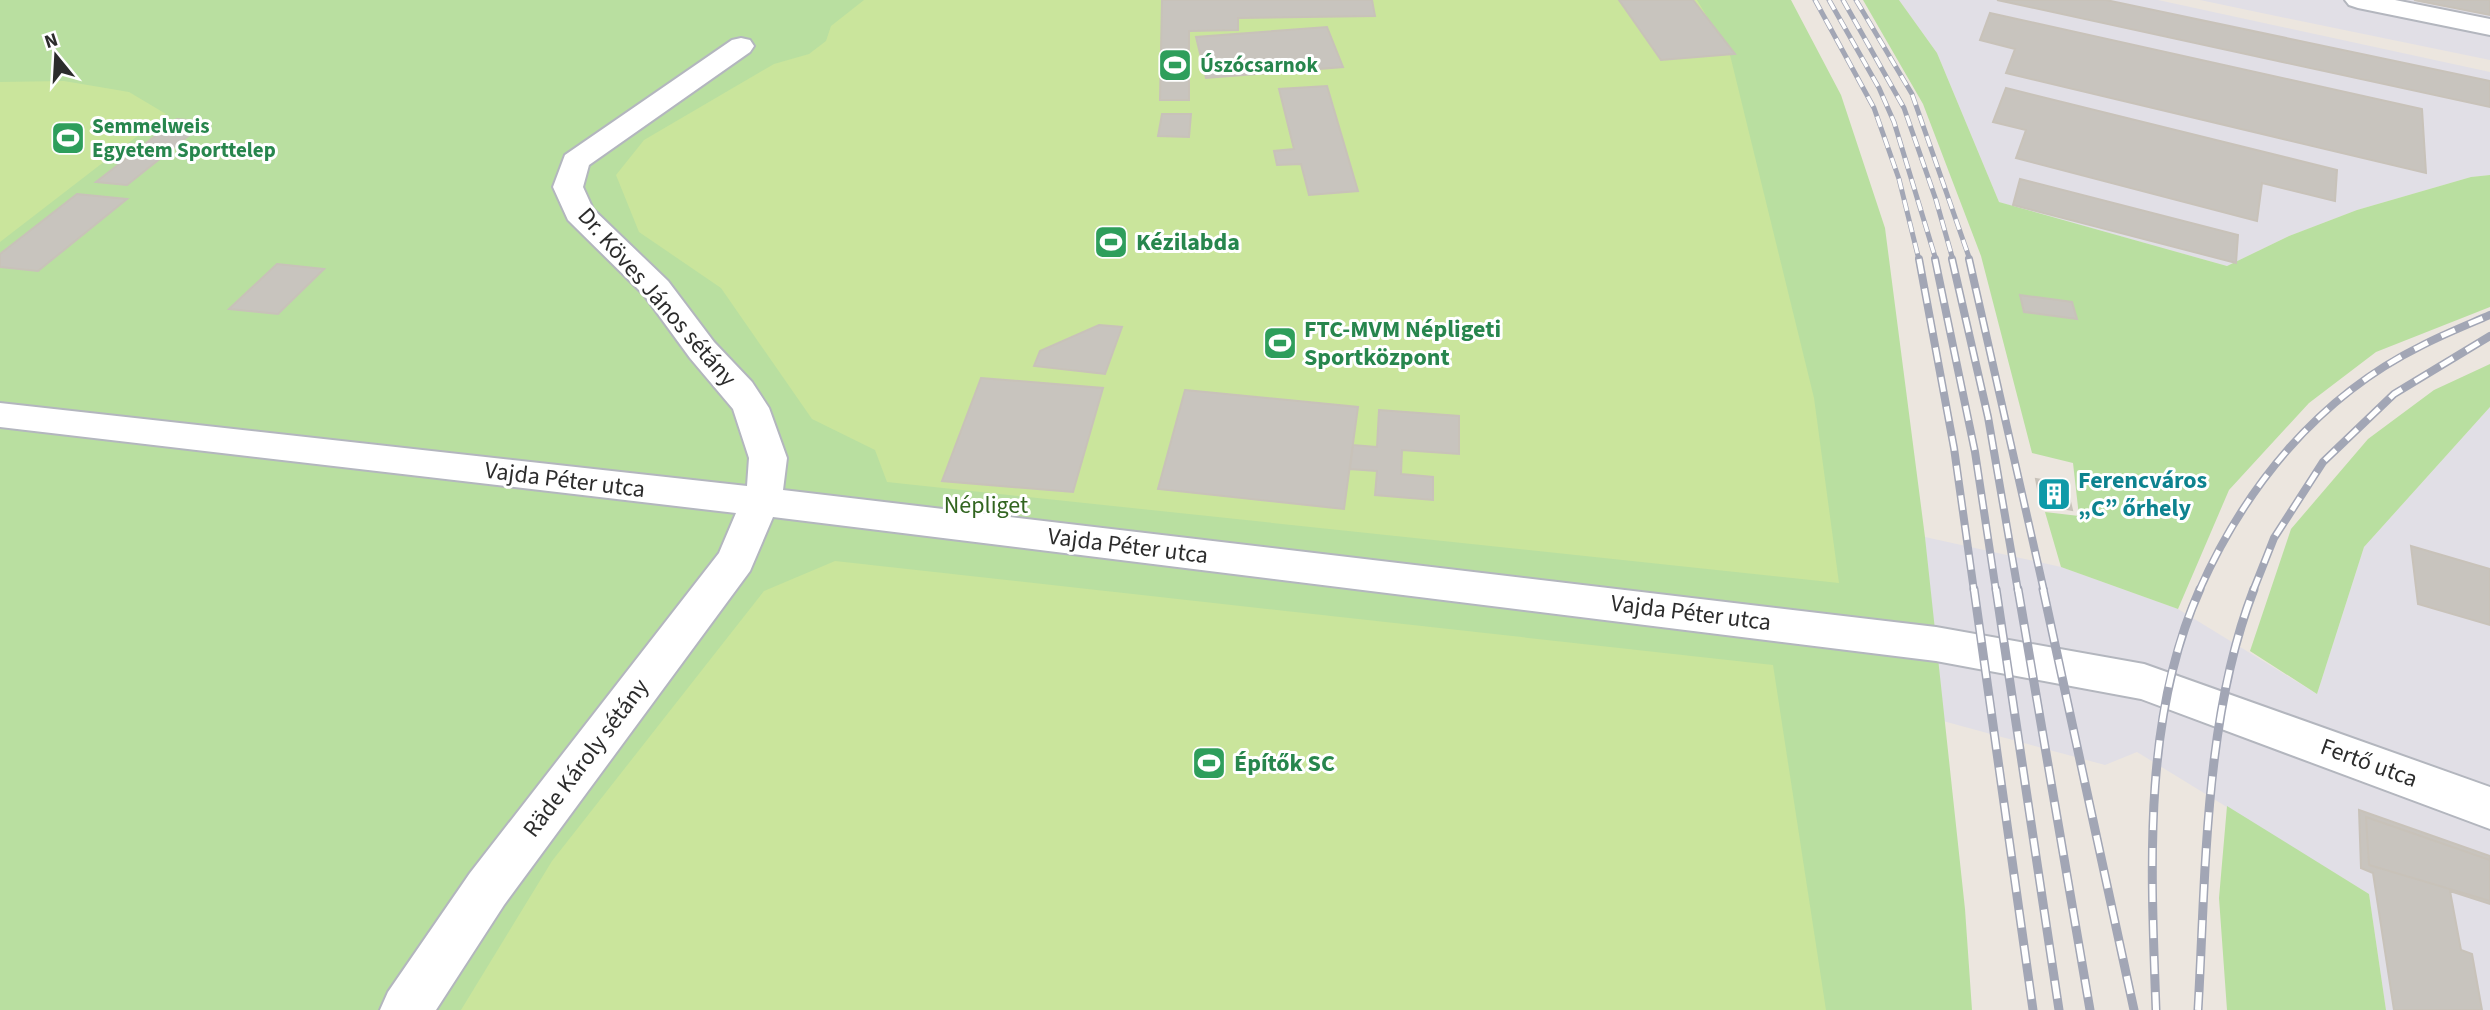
<svg xmlns="http://www.w3.org/2000/svg" width="2490" height="1010" font-family="'Source Sans 3',sans-serif">
	<style>
		.industrial { fill: #e1dfe6 }
		.green { fill: #b9dfa0 }
		.pitch { fill: #cae59c }
		.building { fill: #c8c4be; stroke: #c8c2b9; stroke-width: 2 }
		.lines { fill: none; stroke-linecap: round; stroke-linejoin: round }
		.minor-casing { stroke: #b3b6be; stroke-width: 4 }
		.minor { fill: #fff; fill-rule: evenodd }
		.rail-far2-casing { stroke: #a2a6b5; stroke-width: 5 }
		.rail-far1-casing { stroke: #a2a6b5; stroke-width: 8 }
		.rail-casing { stroke: #a2a6b5; stroke-width: 9 }
		.rail-far2 { stroke: #fff; stroke-width: 3.5; stroke-dasharray: 11; stroke-linecap: butt }
		.rail-far1 { stroke: #fff; stroke-width: 5; stroke-dasharray: 15; stroke-linecap: butt }
		.rail { stroke: #fff; stroke-width: 6; stroke-dasharray: 18; stroke-linecap: butt }
		.labels { text-anchor: middle; dominant-baseline: central; stroke-width: 6; stroke-linejoin: round; paint-order: stroke }
		.far-leisure-label { font-size: 21px; font-weight: bold; fill: #27864d; stroke: #fff; text-anchor: start }
		.leisure-label { font-size: 24px; font-weight: bold; fill: #27864d; stroke: #fff; text-anchor: start }
		.street-label { font-size: 24px; fill: #2c2c2c; stroke: #fff }
		.culture-label { font-size: 24px; font-weight: bold; fill: #0d838f; stroke: #fff; text-anchor: start }
		.park-label { font-size: 24px; fill: #326520; stroke: #fff }
	</style>
	<rect width="100%" height="100%" fill="#ece6df"/>
	<path class="industrial" d="M1899 0H2158L2490 72V175L2471 177 2357 210 2289 236 2227 266 1999 202 1937 53Z
		M2200 0H2490V60L2257 12Z
		M2490 407V1010H2386L2369 894 2137 752 2105 765 1943 721 1925 537 2061 567 2178 609 2317 694 2364 547Z"/>
	<path class="green" d="M0 0H1791L1841 95 1885 228 1925 537 1965 909 1972 1010H0Z
		M1863 0H1899L1937 53 1999 202 2227 266 2289 236 2357 210 2471 177 2490 175V307L2376 352 2309 403 2229 490 2178 609 2061 567 2045 512 2079 516 2073 463 2032 453 1981 256 1923 104Z
		M2490 364V407L2364 547 2317 694 2250 651 2291 529 2368 439 2434 390Z
		M2227 806 2369 894 2386 1010H2227L2219 898Z"/>
	<path class="pitch" d="M864 0H1697L1730 55 1814 398 1839 583 887 482 875 450 812 419 721 288 639 232 616 175 644 140 774 64 809 54 826 41 831 26Z
		M64 81 129 92 166 114 0 242V82Z
		M835 561 1773 665 1826 1010H461L552 861 764 591Z"/>
	<path class="building" d="M1162 0H1372L1375 16 1238 18V30L1189 31V100H1160Z
		M1619 0H1693L1735 54 1661 60Z
		M1997 0H2106L2490 81V107Z
		M2414 0H2490V15Z
		M1990 13 2422 109 2426 173 2006 73 2015 49 1980 40Z
		M1327 27 1343 67 1206 78 1196 37Z
		M1327 86 1358 191 1309 195 1301 164 1277 165 1274 151 1294 149 1279 89Z
		M2006 88 2337 170 2335 201 2262 183 2257 221 2016 158 2026 130 1993 122Z
		M1162 114H1191L1189 137 1158 136Z
		M177 119 206 122 127 185 96 182Z
		M2020 179 2238 235 2236 263 2013 205Z
		M77 194 127 199 38 271 0 267V254Z
		M277 264 324 269 278 314 229 309Z
		M2020 295 2072 302 2077 319 2024 312Z
		M1099 325 1122 327 1105 374 1034 366 1040 351Z
		M981 378 1103 388 1073 492 942 481Z
		M1185 390 1358 407 1344 509 1158 489Z
		M1379 410 1459 416V454L1402 450 1401 474 1433 477V500L1375 495 1377 471 1350 469 1353 445 1377 447Z
		M2036 479 2066 484 2072 510 2041 504Z
		M2411 546 2490 569V625L2418 604Z
		M2359 810 2490 856V904L2450 891 2461 950 2472 954 2482 1010H2394L2373 873 2361 868Z
		M2366 817 2490 860V901L2369 865Z"/>
	<g class="lines">
		<g class="minor-casing">
			<path id="minor" d="M2345 0H2395L2490 19V35L2358 8 2349 5Z
				M741 38 750 40 754 46 750 52 589 165 583 187 593 209 668 281 714 342 752 382 769 408 787 458 783 490 1936 627 2144 664 2490 787V829L2141 699 1936 661 773 517 750 571 504 905 436 1010H380L388 992 470 873 719 553 736 513 0 427V403L747 486 749 458 733 409 690 358 644 295 568 220 553 187 565 155 732 40Z"/>
		</g>
		<use href="#minor" class="minor"/>
		<g class="rail-far2-casing">
			<path id="rail-far2" d="M1815 0 1874 108 1899 179 1919 260
				M1829 0 1879 88 1894 122 1936 260
				M1843 0 1904 108 1936 200 1953 260
				M1856 0 1912 94 1970 260"/>
		</g>
		<g class="rail-far1-casing">
			<path id="rail-far1" d="M1919 259 1954 448 1974 591
				M1935 259 1975 452 1996 591
				M1952 259 1988 417 2018 591
				M1969 259 2044 591
				M2199 591C2245 487 2318 397 2421 346 2444 334 2467 325 2490 315
				M2253 591 2274 538 2323 462 2394 394 2490 336"/>
		</g>
		<g class="rail-casing">
			<path id="rail" d="M1974 589 2033 1010
				M1996 589 2059 1010
				M2018 589 2090 1010
				M2043 589 2134 1010
				M2156 1010C2151 871 2142 719 2200 589
				M2198 1010C2206 873 2204 718 2254 589"/>
		</g>
		<use href="#rail-far2" class="rail-far2"/>
		<use href="#rail-far1" class="rail-far1"/>
		<use href="#rail" class="rail"/>
	</g>
	<defs>
		<g id="stadium-square" transform="scale(1.75)"><rect x="-9" y="-9" width="18" height="18" rx="4" fill="#2e9e5b" stroke="#fff"/><path d="M0-5a6.5 5 0 1 0 0 10a6.5 5 0 1 0 0-10ZM-3.5-1.8h7v3.6h-7Z" fill="#fff"/></g>
		<g id="building-square" transform="scale(1.75)"><rect x="-9" y="-9" width="18" height="18" rx="4" fill="#0f9aa8" stroke="#fff"/><path d="M-4-6H4V6H1V3H-1V6H-4ZM-2.5-4.3h1.7v1.8h-1.7ZM.8-4.3h1.7v1.8H.8ZM-2.5-1h1.7V.8h-1.7ZM.8-1h1.7V.8H.8Z" fill="#fff"/></g>
	</defs>
	<g fill-rule="evenodd">
		<use href="#stadium-square" x="1175" y="65"/>
		<use href="#stadium-square" x="68" y="138"/>
		<use href="#stadium-square" x="1111" y="242"/>
		<use href="#stadium-square" x="1280" y="343"/>
		<use href="#building-square" x="2054" y="494"/>
		<use href="#stadium-square" x="1209" y="763"/>
	</g>
	<g class="labels">
		<g class="far-leisure-label">
			<text x="1200" y="65">Úszócsarnok</text>
			<text x="92" y="126">Semmelweis<tspan x="92" dy="24">Egyetem Sporttelep</tspan></text>
		</g>
		<g class="leisure-label">
			<text x="1136" y="242">Kézilabda</text>
			<text x="1304" y="329">FTC-MVM Népligeti<tspan x="1304" dy="28">Sportközpont</tspan></text>
			<text x="1234" y="763">Építők SC</text>
		</g>
		<g class="street-label">
			<text transform="translate(657 297) rotate(49)">Dr. Köves János sétány</text>
			<text transform="translate(565 480) rotate(7)">Vajda Péter utca</text>
			<text transform="translate(1128 546) rotate(7)">Vajda Péter utca</text>
			<text transform="translate(1691 613) rotate(7)">Vajda Péter utca</text>
			<text transform="translate(586 758) rotate(-53)">Räde Károly sétány</text>
			<text transform="translate(2369 763) rotate(20)">Fertő utca</text>
		</g>
		<g class="culture-label">
			<text x="2078" y="480">Ferencváros<tspan x="2078" dy="28">„C” őrhely</tspan></text>
		</g>
		<g class="park-label">
			<text x="986" y="505">Népliget</text>
		</g>
	</g>
	<g transform="translate(56 56) rotate(342)" stroke="#ffffff" stroke-width="5" paint-order="stroke">
	<path d="M0-5L12 26L0 18L-12 26Z" fill="#2c2c2c"/>
	<text y="-10" font-size="19" font-weight="bold" text-anchor="middle" fill="#2c2c2c">N</text>
	</g>
</svg>
